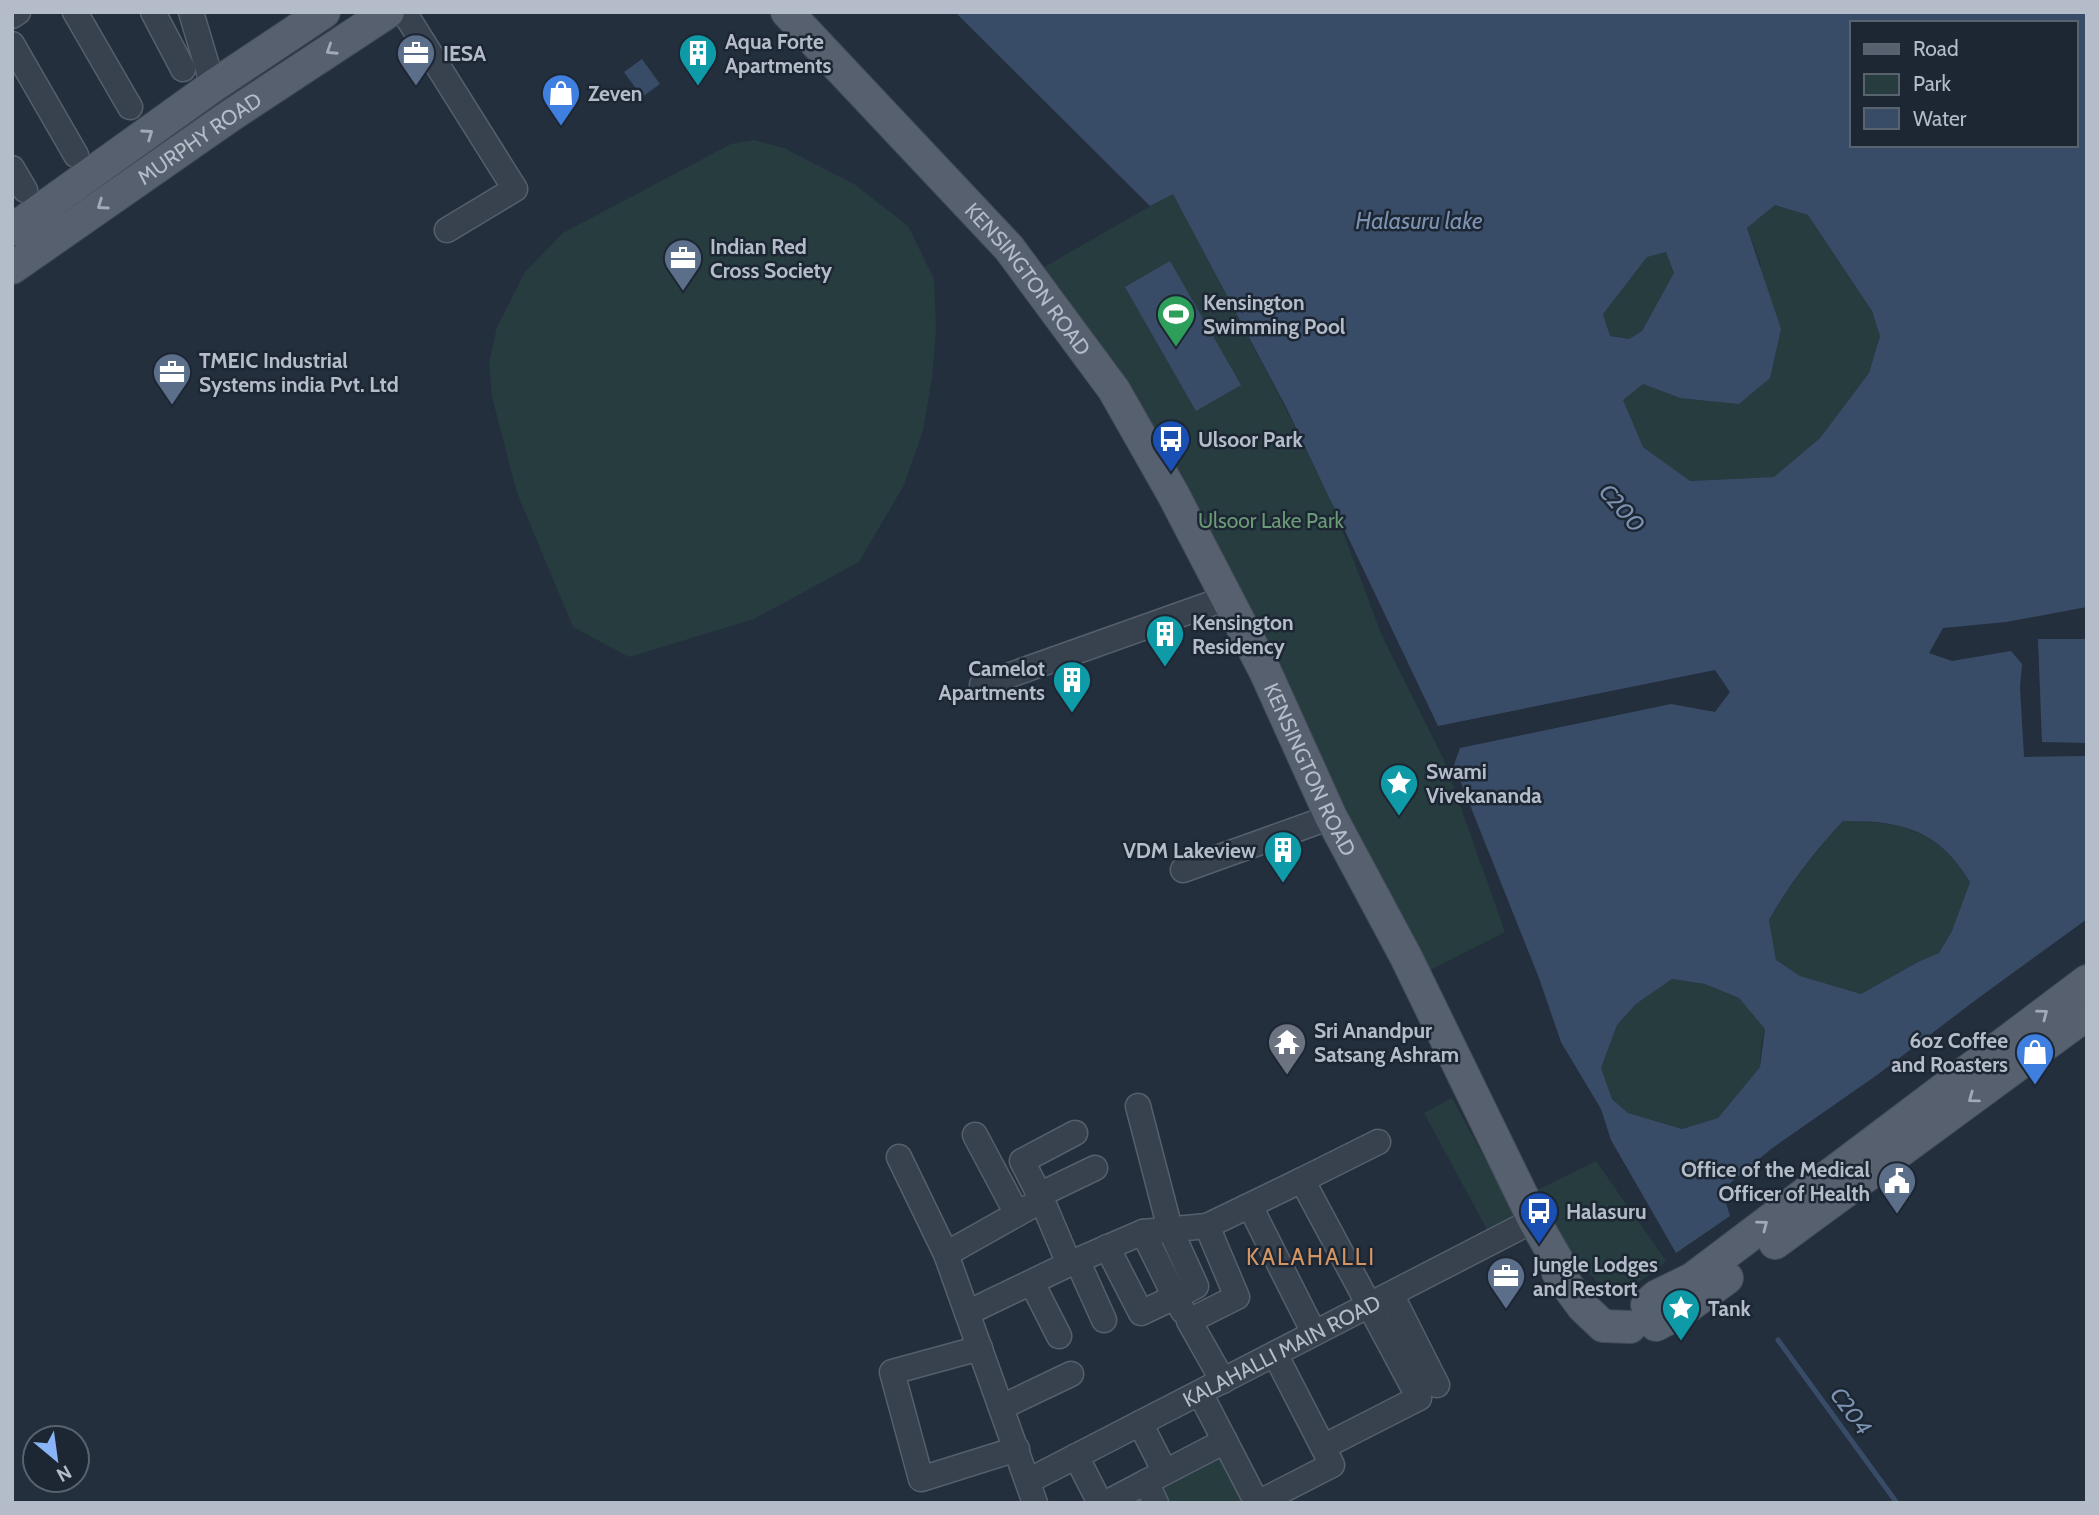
<svg xmlns="http://www.w3.org/2000/svg" width="2099" height="1515" font-family="Cabin,sans-serif">
	<style>
		.green { fill: #263c3f }
		.water { fill: #394c67; fill-rule: evenodd }
		.lines { fill: none; stroke-linecap: round; stroke-linejoin: round }
		.stream { stroke: #394c67; stroke-width: 5 }
		.minor-casing { stroke: #565f6c; stroke-width: 27 }
		.major-casing { stroke: #414a57; stroke-width: 34 }
		.minor { stroke: #38414e; stroke-width: 24 }
		.major { stroke: #56606e; stroke-width: 32 }
		.oneway { stroke: #a1aab7 }
		.labels { text-anchor: middle; dominant-baseline: central; stroke-width: 5; stroke-linejoin: round; paint-order: stroke }
		.poi-label { font-size: 21px; font-weight: bold; fill: #b4bcc9; stroke: #1d2633; text-anchor: start }
		.street-label { font-size: 21px; fill: #b4bcc9; stroke: #1d2633 }
		.park-label { font-size: 21px; fill: #6b9a76; stroke: #1d2633 }
		.water-label { font-size: 23px; font-style: italic; fill: #7c92b1; stroke: #1d2633 }
		.neighbourhood-label { font-size: 23px; letter-spacing: 2px; fill: #d59563; stroke: #1d2633 }
	</style>
	<rect width="100%" height="100%" fill="#242f3e"/>
	<path class="green" d="M753 140 784 148 854 184 908 226 934 279 936 330 932 378 923 430 904 485 859 562 754 619 629 657 573 627 517 493 492 397 489 363 497 327 525 272 563 233 731 144Z
		M1173 193 1286 409 1330 498 1382 636 1444 760 1505 932 1424 973 1160 452 1060 288 1041 269Z
		M1775 205 1808 215 1872 311 1880 336 1869 373 1820 438 1774 477 1689 481 1643 447 1622 400 1643 384 1680 398 1761 265 1747 228Z
		M1667 252 1675 273 1642 331 1629 339 1610 336 1603 314 1647 256Z
		M1843 821C1902 821 1938 830 1970 882L1952 931 1939 953 1918 962 1861 994 1800 976 1776 960 1769 920C1790 884 1814 852 1843 821Z
		M1672 979 1705 984 1739 998 1765 1028 1761 1046 1760 1067 1718 1118 1682 1129 1628 1113 1612 1099 1601 1068 1617 1025 1636 1004Z
		M1452 1098 1517 1218 1489 1233 1424 1113Z
		M1596 1161 1666 1261 1648 1276 1611 1298 1540 1217 1531 1193Z
		M1220 1454 1245 1503H1165L1157 1486Z"/>
	<path class="water" d="M955 12H2087V607L2006 622 1943 628 1929 653 1952 661 2011 651 2022 664 2020 688 2024 757 2087 756V919L1977 999 1877 1075 1771 1149 1722 1190 1730 1216 1676 1253 1611 1140 1601 1109 1561 1042 1539 978 1454 765 1460 748 1671 704 1715 712 1730 692 1715 670 1438 726 1287 409 1173 194 1150 206ZM1852 23H2076V145H1852ZM1775 205 1808 215 1872 311 1880 336 1869 373 1820 438 1774 477 1690 481 1643 447 1623 400 1643 384 1680 398 1739 404 1770 378 1781 329 1747 228ZM1666 252 1674 273 1642 331 1629 339 1610 336 1603 314 1647 257ZM1843 821C1901 820 1939 830 1970 882L1952 931 1939 953 1918 962 1861 994 1800 976 1776 960 1769 920C1790 883 1814 852 1843 821ZM1672 979 1705 984 1739 998 1765 1029 1760 1067 1718 1118 1682 1129 1628 1113 1612 1099 1601 1068 1617 1025 1636 1004Z
		M642 59 660 84 642 97 624 72Z
		M1170 261 1241 385 1196 411 1125 287Z
		M2038 639H2087V743L2042 742Z"/>
	<g class="lines">
		<path class="stream" d="M1778 1340 1897 1503"/>
		<g class="minor-casing">
			<g id="minor">
				<path d="M75 12 130 107"/>
				<path d="M153 12 183 69"/>
				<path d="M191 12 213 86"/>
				<path d="M404 12 515 189 447 230"/>
				<path d="M12 16 18 12"/>
				<path d="M12 44 76 155"/>
				<path d="M12 168 25 190"/>
				<path d="M982 685 1227 598"/>
				<path d="M1183 870 1331 817"/>
				<path d="M1138 1106 1170 1229 1196 1286 1175 1297 1143 1232"/>
				<path d="M975 1135 1017 1214"/>
				<path d="M899 1157 946 1254 1035 1503"/>
				<path d="M1302 1180 1378 1142"/>
				<path d="M1039 1195 1095 1168"/>
				<path d="M1042 1200 1022 1161 1075 1133"/>
				<path d="M1250 1206 1314 1333"/>
				<path d="M1207 1226 1237 1297 1189 1321 1223 1381"/>
				<path d="M1107 1247 1141 1313 1175 1297 1183 1311"/>
				<path d="M946 1254 1042 1200 1069 1264"/>
				<path d="M1077 1260 1104 1320"/>
				<path d="M1032 1283 1059 1336"/>
				<path d="M1391 1294 1437 1385"/>
				<path d="M967 1313 1069 1264 1143 1232 1207 1226 1302 1180 1419 1398 1323 1447 1275 1354"/>
				<path d="M980 1348 892 1372 921 1479 1017 1449"/>
				<path d="M1200 1393 1257 1503"/>
				<path d="M1002 1407 1071 1374"/>
				<path d="M1140 1423 1165 1472"/>
				<path d="M1076 1456 1100 1503"/>
				<path id="s1" d="M1028 1481 1534 1220"/>
				<path d="M1106 1503 1146 1482"/>
				<path d="M1156 1503 1146 1482 1225 1441"/>
				<path d="M1258 1503 1332 1465 1323 1447"/>
			</g>
		</g>
		<g class="major-casing">
			<g id="major">
				<path id="s2" d="M787 12 1009 248 1114 390 1173 494 1265 671 1331 817 1406 957 1534 1220 1557 1260 1558 1273 1583 1307 1603 1326 1630 1327"/>
				<path d="M12 230 213 86 324 12"/>
				<path id="s3" d="M12 268 230 116 388 12"/>
				<path d="M1775 1243 2087 1014"/>
				<path d="M1647 1305 1657 1296 1692 1279 2087 981"/>
				<path d="M1656 1325 1679 1313 1727 1278"/>
			</g>
		</g>
		<use href="#minor" class="minor"/>
		<use href="#major" class="major"/>
	</g>
	<defs><path id="oneway-chevron" d="M-2-3.5L2.5 0L-2 3.5" fill="none" stroke-width="1.6" stroke-linecap="round" stroke-linejoin="round" transform="scale(1.75)"/></defs>
	<g class="oneway">
		<use href="#oneway-chevron" transform="translate(331 50) rotate(147)"/>
		<use href="#oneway-chevron" transform="translate(148 134) rotate(-35)"/>
		<use href="#oneway-chevron" transform="translate(102 205) rotate(145)"/>
		<use href="#oneway-chevron" transform="translate(2043 1014) rotate(-37)"/>
		<use href="#oneway-chevron" transform="translate(1973 1098) rotate(144)"/>
		<use href="#oneway-chevron" transform="translate(1763 1225) rotate(-37)"/>
	</g>
	<defs>
		<g id="office-pin" transform="scale(2.0125)"><path d="M0 17L-7.5 6A9.5 9.5 0 1 1 7.5 6Z" fill="#5c6f8a" stroke="#1d2633"/><path d="M-6-3h4V-5.5h4V-3h4V5H-6ZM-1-4.5V-3h2v-1.5ZM-6 0V1H6V0Z" fill="#fff"/></g>
		<g id="building-pin" transform="scale(2.0125)"><path d="M0 17L-7.5 6A9.5 9.5 0 1 1 7.5 6Z" fill="#0f9aa8" stroke="#1d2633"/><path d="M-4-6H4V6H1V3H-1V6H-4ZM-2.5-4.3h1.7v1.8h-1.7ZM.8-4.3h1.7v1.8H.8ZM-2.5-1h1.7V.8h-1.7ZM.8-1h1.7V.8H.8Z" fill="#fff"/></g>
		<g id="shop-pin" transform="scale(2.0125)"><path d="M0 17L-7.5 6A9.5 9.5 0 1 1 7.5 6Z" fill="#3f7fe0" stroke="#1d2633"/><path d="M-5-2.5h2.3a2.7 3.5 0 0 1 5.4 0H5L5.5 6h-11ZM-1.5-2.5h3a1.5 2.3 0 0 0-3 0Z" fill="#fff"/></g>
		<g id="stadium-pin" transform="scale(2.0125)"><path d="M0 17L-7.5 6A9.5 9.5 0 1 1 7.5 6Z" fill="#2e9e5b" stroke="#1d2633"/><path d="M0-5a6.5 5 0 1 0 0 10a6.5 5 0 1 0 0-10ZM-3.5-1.8h7v3.6h-7Z" fill="#fff"/></g>
		<g id="bus-pin" transform="scale(2.0125)"><path d="M0 17L-7.5 6A9.5 9.5 0 1 1 7.5 6Z" fill="#1a4fb4" stroke="#1d2633"/><path d="M-5-6H5V4H4V6H2V4H-2V6H-4V4H-5ZM-3.5-4V0h7V-4ZM-3.5 1.2v1.5H-2V1.2ZM2 1.2v1.5H3.5V1.2Z" fill="#fff"/></g>
		<g id="sight-pin" transform="scale(2.0125)"><path d="M0 17L-7.5 6A9.5 9.5 0 1 1 7.5 6Z" fill="#0f9aa8" stroke="#1d2633"/><path d="M0-6L1.8-2.2L6-1.7L2.9 1.2L3.7 5.4L0 3.3L-3.7 5.4L-2.9 1.2L-6-1.7L-1.8-2.2Z" fill="#fff"/></g>
		<g id="temple-pin" transform="scale(2.0125)"><path d="M0 17L-7.5 6A9.5 9.5 0 1 1 7.5 6Z" fill="#6b7280" stroke="#1d2633"/><path d="M0-6L5-2H3V0L6.5 2.5H4V6H1.5V3h-3V6H-4V2.5H-6.5L-3 0V-2H-5Z" fill="#fff"/></g>
		<g id="civic-pin" transform="scale(2.0125)"><path d="M0 17L-7.5 6A9.5 9.5 0 1 1 7.5 6Z" fill="#5c6f8a" stroke="#1d2633"/><path d="M-.6-6.5H3V-4.5H.6V-3L4-1V1h2V6H-6V1h2V-1L-.6-3ZM-1.2 2.5V6h2.4V2.5Z" fill="#fff"/></g>
	</defs>
	<g fill-rule="evenodd">
		<use href="#office-pin" x="416" y="53"/>
		<use href="#building-pin" x="698" y="53"/>
		<use href="#shop-pin" x="561" y="93"/>
		<use href="#office-pin" x="683" y="258"/>
		<use href="#stadium-pin" x="1176" y="314"/>
		<use href="#office-pin" x="172" y="372"/>
		<use href="#bus-pin" x="1171" y="439"/>
		<use href="#building-pin" x="1165" y="634"/>
		<use href="#building-pin" x="1072" y="680"/>
		<use href="#sight-pin" x="1399" y="783"/>
		<use href="#building-pin" x="1283" y="850"/>
		<use href="#temple-pin" x="1287" y="1042"/>
		<use href="#shop-pin" x="2035" y="1052"/>
		<use href="#civic-pin" x="1897" y="1181"/>
		<use href="#bus-pin" x="1539" y="1211"/>
		<use href="#office-pin" x="1506" y="1276"/>
		<use href="#sight-pin" x="1681" y="1308"/>
	</g>
	<g class="labels">
		<g class="poi-label">
			<text x="725" y="41">Aqua Forte<tspan x="725" dy="24">Apartments</tspan></text>
			<text x="443" y="53">IESA</text>
			<text x="588" y="93">Zeven</text>
			<text x="710" y="246">Indian Red<tspan x="710" dy="24">Cross Society</tspan></text>
			<text x="1203" y="302">Kensington<tspan x="1203" dy="24">Swimming Pool</tspan></text>
			<text x="199" y="360">TMEIC Industrial<tspan x="199" dy="24">Systems india Pvt. Ltd</tspan></text>
			<text x="1198" y="439">Ulsoor Park</text>
			<text x="1192" y="622">Kensington<tspan x="1192" dy="24">Residency</tspan></text>
			<text x="1045" y="668" text-anchor="end">Camelot<tspan x="1045" dy="24">Apartments</tspan></text>
			<text x="1426" y="771">Swami<tspan x="1426" dy="24">Vivekananda</tspan></text>
			<text x="1256" y="850" text-anchor="end">VDM Lakeview</text>
			<text x="1314" y="1030">Sri Anandpur<tspan x="1314" dy="24">Satsang Ashram</tspan></text>
			<text x="2008" y="1040" text-anchor="end">6oz Coffee<tspan x="2008" dy="24">and Roasters</tspan></text>
			<text x="1870" y="1169" text-anchor="end">Office of the Medical<tspan x="1870" dy="24">Officer of Health</tspan></text>
			<text x="1566" y="1211">Halasuru</text>
			<text x="1533" y="1264">Jungle Lodges<tspan x="1533" dy="24">and Restort</tspan></text>
			<text x="1708" y="1308">Tank</text>
		</g>
		<g class="street-label">
			<text stroke="none"><textPath href="#s3" startOffset="228">MURPHY ROAD</textPath></text>
			<text stroke="none"><textPath href="#s2" startOffset="360">KENSINGTON ROAD</textPath></text>
			<text stroke="none"><textPath href="#s2" startOffset="928">KENSINGTON ROAD</textPath></text>
			<text stroke="none"><textPath href="#s1" startOffset="285">KALAHALLI MAIN ROAD</textPath></text>
		</g>
		<g class="park-label">
			<text x="1271" y="520">Ulsoor Lake Park</text>
		</g>
		<g class="water-label">
			<text x="1419" y="221">Halasuru lake</text>
			<text transform="translate(1622 508) rotate(49)">C200</text>
			<text transform="translate(1851 1411) rotate(54)">C204</text>
		</g>
		<g class="neighbourhood-label">
			<text x="1311" y="1257">KALAHALLI</text>
		</g>
	</g>
	<rect width="2099" height="1515" fill="none" stroke="#b4bcc9" stroke-width="28"/>
	<rect x="1850" y="21" width="228" height="126" fill="#1d2633" stroke="#59626f" stroke-width="2"/>
	<rect x="1864" y="44" width="35" height="10" fill="#56606e" stroke="#59626f" stroke-width="2"/>
	<text x="1913" y="56" font-size="21" fill="#b4bcc9">Road</text>
	<rect x="1864" y="74" width="35" height="21" fill="#263c3f" stroke="#59626f" stroke-width="2"/>
	<text x="1913" y="91" font-size="21" fill="#b4bcc9">Park</text>
	<rect x="1864" y="108" width="35" height="21" fill="#394c67" stroke="#59626f" stroke-width="2"/>
	<text x="1913" y="126" font-size="21" fill="#b4bcc9">Water</text>
	<g transform="translate(56 1459) rotate(151)"><circle r="33" fill="#1d2633" stroke="#59626f" stroke-width="2"/>
	<path d="M0-5L12 26L0 18L-12 26Z" fill="#8ab4f8"/>
	<text y="-10" font-size="19" font-weight="bold" text-anchor="middle" fill="#b4bcc9">N</text>
	</g>
</svg>
